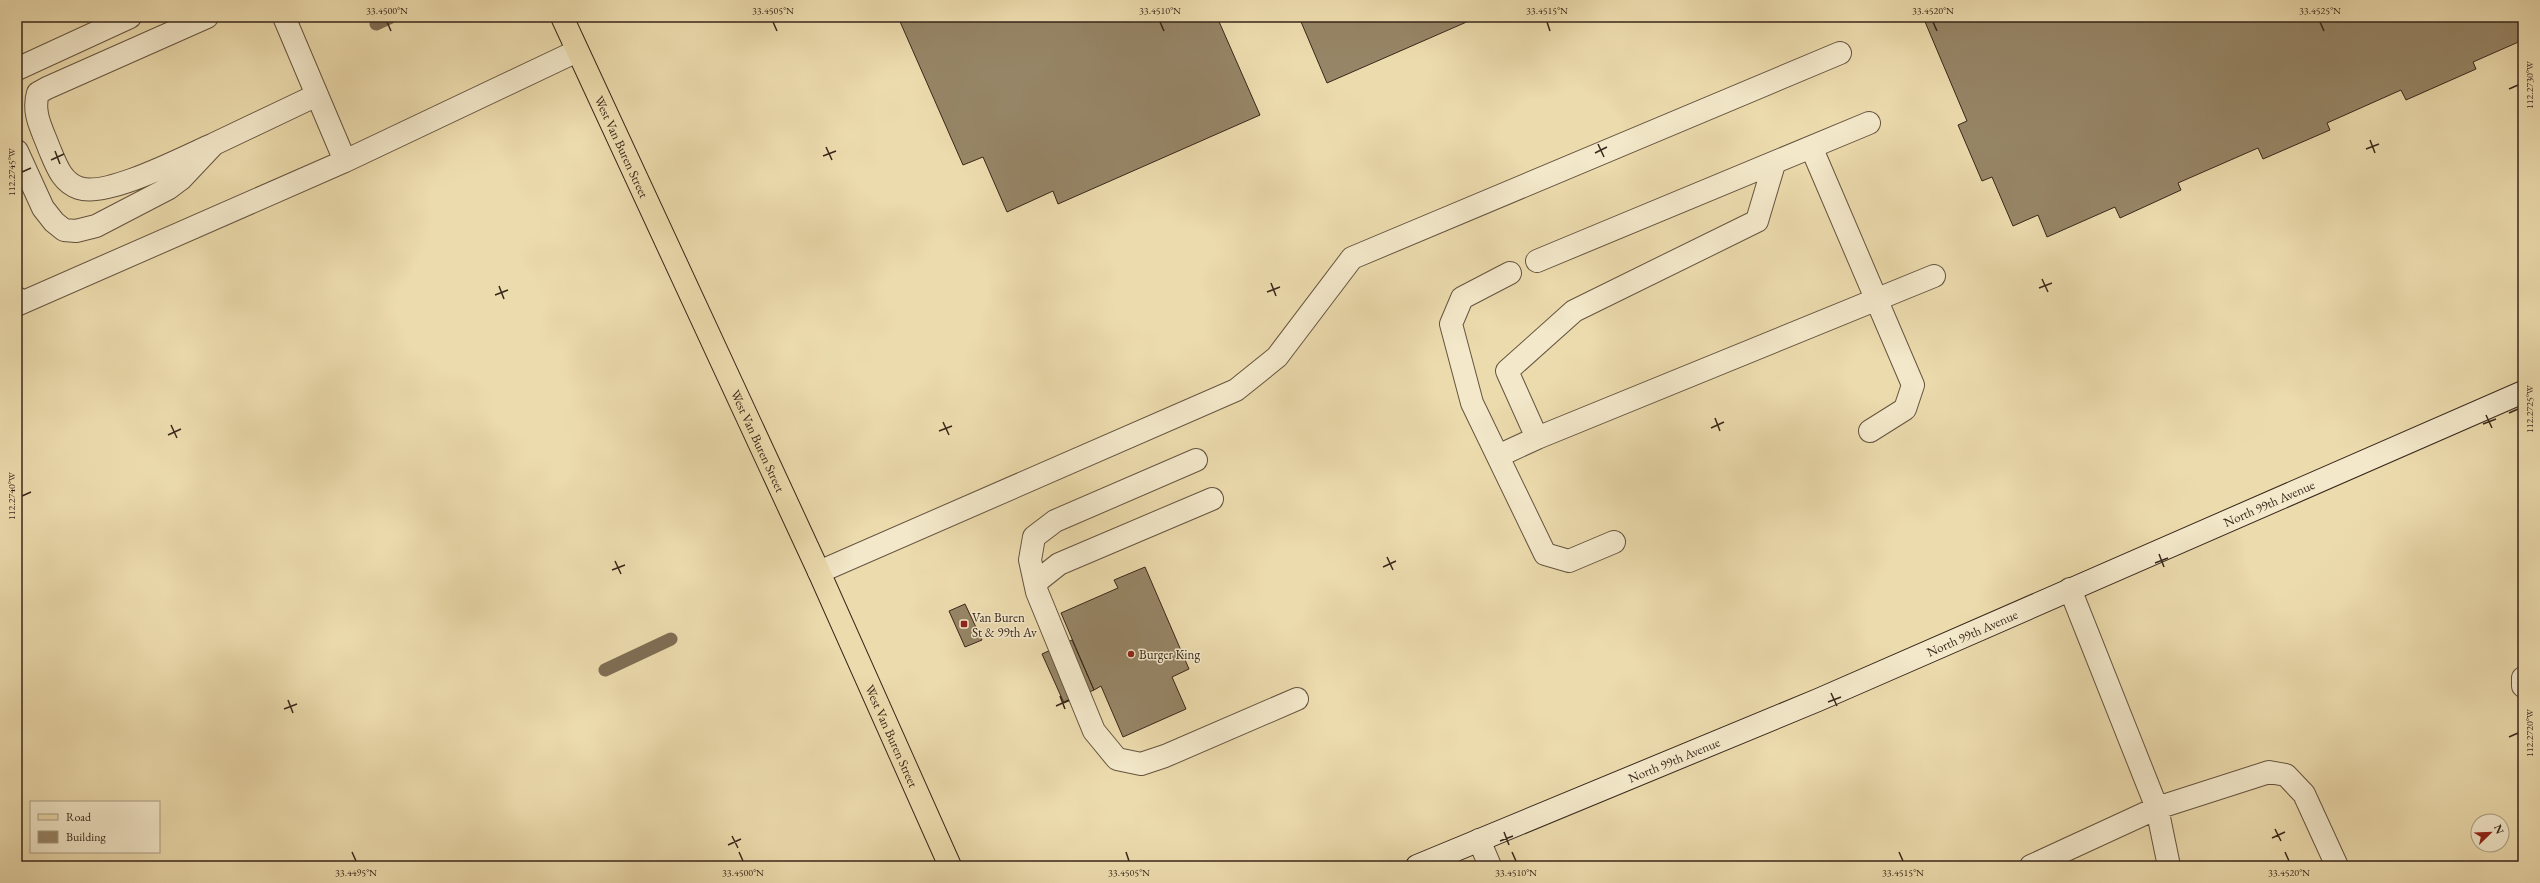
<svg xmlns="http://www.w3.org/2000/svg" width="2540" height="883" font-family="'EB Garamond',serif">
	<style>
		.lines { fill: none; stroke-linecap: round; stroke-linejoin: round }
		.stream { stroke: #7f6e54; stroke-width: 13 }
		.building { fill: #968566; stroke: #38271a }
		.service-casing { stroke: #65543f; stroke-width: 24 }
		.secondary-casing { stroke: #38271a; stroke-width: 24 }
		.primary-casing { stroke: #38271a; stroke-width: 24 }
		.service { stroke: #f3e8ca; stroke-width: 22 }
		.secondary { stroke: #f3e8ca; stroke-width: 22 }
		.primary { stroke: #ecdbad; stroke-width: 22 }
		.ticks { fill: none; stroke: #38271a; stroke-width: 1.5 }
		.poi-dot { fill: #8f2418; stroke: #f3e8ca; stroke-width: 1.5 }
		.labels { text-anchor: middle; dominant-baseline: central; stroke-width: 3; stroke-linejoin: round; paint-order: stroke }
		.street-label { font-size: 13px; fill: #38271a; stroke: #f3e8ca }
		.poi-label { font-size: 13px; fill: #38271a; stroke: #f3e8ca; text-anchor: start }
		.neatline { fill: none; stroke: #38271a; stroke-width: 1.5 }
		.ticks-label { font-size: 10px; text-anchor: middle; fill: #38271a }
	</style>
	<rect width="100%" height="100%" fill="#ecdbad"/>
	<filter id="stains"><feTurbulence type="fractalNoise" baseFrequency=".005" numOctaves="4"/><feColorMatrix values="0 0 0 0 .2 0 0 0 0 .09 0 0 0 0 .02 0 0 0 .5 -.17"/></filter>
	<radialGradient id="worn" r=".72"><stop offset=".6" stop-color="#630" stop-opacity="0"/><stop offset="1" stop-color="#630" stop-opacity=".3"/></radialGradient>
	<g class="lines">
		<path class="stream" d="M376 24 391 17
			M605 670 671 639"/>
	</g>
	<path class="building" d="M898 17H1217L1260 115 1058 204 1053 191 1007 212 983 157 963 165Z
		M1299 17H1478L1327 83Z
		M1923 17H2523V40L2473 62 2476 69 2406 100 2401 90 2327 123 2330 130 2263 159 2258 148 2178 183 2181 190 2120 218 2115 207 2047 237 2038 215 2013 226 1992 177 1982 181 1958 125 1967 121Z
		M1145 567 1189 669 1172 677 1186 709 1123 737 1101 686 1094 690 1061 613 1118 588 1114 580Z
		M965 604 982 640 965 647 949 611Z
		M1072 640 1094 690 1064 703 1042 654Z"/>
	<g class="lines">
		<g class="service-casing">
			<path id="service" d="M207 17 47 88 38 93C32 113 42 129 49 148 56 164 61 182 79 188 107 198 186 156 214 144
				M284 17 345 161 577 51
				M17 69 130 17
				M1812 149 1913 385 1905 409 1870 431
				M17 151 43 208 54 222 64 230 76 231 96 226 169 188 181 179 214 144 317 95
				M1774 164 1757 221 1574 311 1507 371 1537 438 1934 276
				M1537 261 1869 123
				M1510 273 1462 298 1451 324 1472 403 1545 554 1569 561 1614 542
				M17 298 19 304 345 161
				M1498 456 1537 438
				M1196 460 1055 521 1034 537 1030 560 1037 592 1094 731 1117 759 1141 764 1165 756 1297 699
				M819 572 1236 390 1277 357 1352 258 1840 53
				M1035 583 1059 564 1212 499
				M2070 589 2157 808 2169 866
				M2523 678V686
				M1479 840 1490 866
				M2031 866 2157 808 2269 772 2286 775 2304 794 2337 866"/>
		</g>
		<g class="secondary-casing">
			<g id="secondary">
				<path id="s1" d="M1417 866 1818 700 2523 392"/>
			</g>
		</g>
		<g class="primary-casing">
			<g id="primary">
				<path id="s2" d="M562 17 819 572 950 866"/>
			</g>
		</g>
		<use href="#service" class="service"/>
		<use href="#secondary" class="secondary"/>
		<use href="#primary" class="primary"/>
	</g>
	<path class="ticks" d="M387 22 391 31M773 22 777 31M1160 22 1164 31M1547 22 1550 31M1933 22 1937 31M2320 22 2324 31M2509 89 2518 85M2370 140 2375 153M1598 144 1604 157M826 147 832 160M2366 149 2379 144M55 151 60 164M1595 153 1607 147M823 156 836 151M51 160 64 154M22 172 31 168M2042 279 2048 292M1271 283 1276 296M499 286 504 299M2039 288 2052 283M1267 292 1280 287M495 295 508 290M2509 413 2518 409M2486 415 2492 428M1715 418 1720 431M943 422 949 435M2483 424 2496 419M171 425 177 438M1711 428 1724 422M939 431 952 426M168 435 181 429M22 496 31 492M2159 554 2164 567M1387 557 1393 570M615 561 621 574M2155 563 2168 558M1383 567 1396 561M612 570 625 565M1831 693 1837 706M1060 696 1065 709M288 700 293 713M1828 702 1841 697M1056 706 1069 700M284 709 297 704M2509 737 2518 733M2275 829 2281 841M1504 832 1509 845M732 836 738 848M2272 838 2285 832M1500 841 1513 836M728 845 741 839M352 852 356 861M739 852 743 861M1126 852 1129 861M1512 852 1516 861M1899 852 1903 861M2285 852 2289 861"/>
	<g class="poi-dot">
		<rect x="960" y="620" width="8" height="8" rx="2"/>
		<circle cx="1131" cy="654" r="4"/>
	</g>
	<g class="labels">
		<g class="street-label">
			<text stroke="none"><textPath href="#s2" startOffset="143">West Van Buren Street</textPath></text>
			<text stroke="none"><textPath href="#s2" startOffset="467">West Van Buren Street</textPath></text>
			<text stroke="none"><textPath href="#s1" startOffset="926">North 99th Avenue</textPath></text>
			<text stroke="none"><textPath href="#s1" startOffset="602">North 99th Avenue</textPath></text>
			<text stroke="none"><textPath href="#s2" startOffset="791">West Van Buren Street</textPath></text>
			<text stroke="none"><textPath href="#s1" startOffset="278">North 99th Avenue</textPath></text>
		</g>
		<g class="poi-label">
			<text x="972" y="617">Van Buren<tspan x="972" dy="15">St &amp; 99th Av</tspan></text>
			<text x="1139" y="654">Burger King</text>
		</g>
	</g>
	<rect width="2540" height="883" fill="none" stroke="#ecdbad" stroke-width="44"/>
	<rect x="30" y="801" width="130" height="52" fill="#f3e8ca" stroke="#a89b84"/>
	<rect x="38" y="814" width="20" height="6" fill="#ecdbad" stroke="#a89b84"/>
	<text x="66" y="821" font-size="12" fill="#38271a">Road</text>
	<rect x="38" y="831" width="20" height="12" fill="#968566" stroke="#a89b84"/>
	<text x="66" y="841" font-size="12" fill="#38271a">Building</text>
	<g transform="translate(2490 833) rotate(67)"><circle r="19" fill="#f3e8ca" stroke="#a89b84"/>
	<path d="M0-3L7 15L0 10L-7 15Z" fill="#8f2418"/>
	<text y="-6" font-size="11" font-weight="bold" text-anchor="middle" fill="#38271a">N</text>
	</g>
	<rect x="22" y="22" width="2496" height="839" class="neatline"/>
	<g class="ticks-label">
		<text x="387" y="14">33.4500°N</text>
		<text x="773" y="14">33.4505°N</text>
		<text x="1160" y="14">33.4510°N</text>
		<text x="1547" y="14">33.4515°N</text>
		<text x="1933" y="14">33.4520°N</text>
		<text x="2320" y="14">33.4525°N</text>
		<text transform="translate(2529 85) rotate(-90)" y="4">112.2730°W</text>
		<text transform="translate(11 172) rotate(-90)" y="4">112.2745°W</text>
		<text transform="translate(2529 409) rotate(-90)" y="4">112.2725°W</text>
		<text transform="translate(11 496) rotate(-90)" y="4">112.2740°W</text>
		<text transform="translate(2529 733) rotate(-90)" y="4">112.2720°W</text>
		<text x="356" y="876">33.4495°N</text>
		<text x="743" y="876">33.4500°N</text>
		<text x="1129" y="876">33.4505°N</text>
		<text x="1516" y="876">33.4510°N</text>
		<text x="1903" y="876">33.4515°N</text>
		<text x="2289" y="876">33.4520°N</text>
	</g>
	<rect width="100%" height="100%" filter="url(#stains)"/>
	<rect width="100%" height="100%" fill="url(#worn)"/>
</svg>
